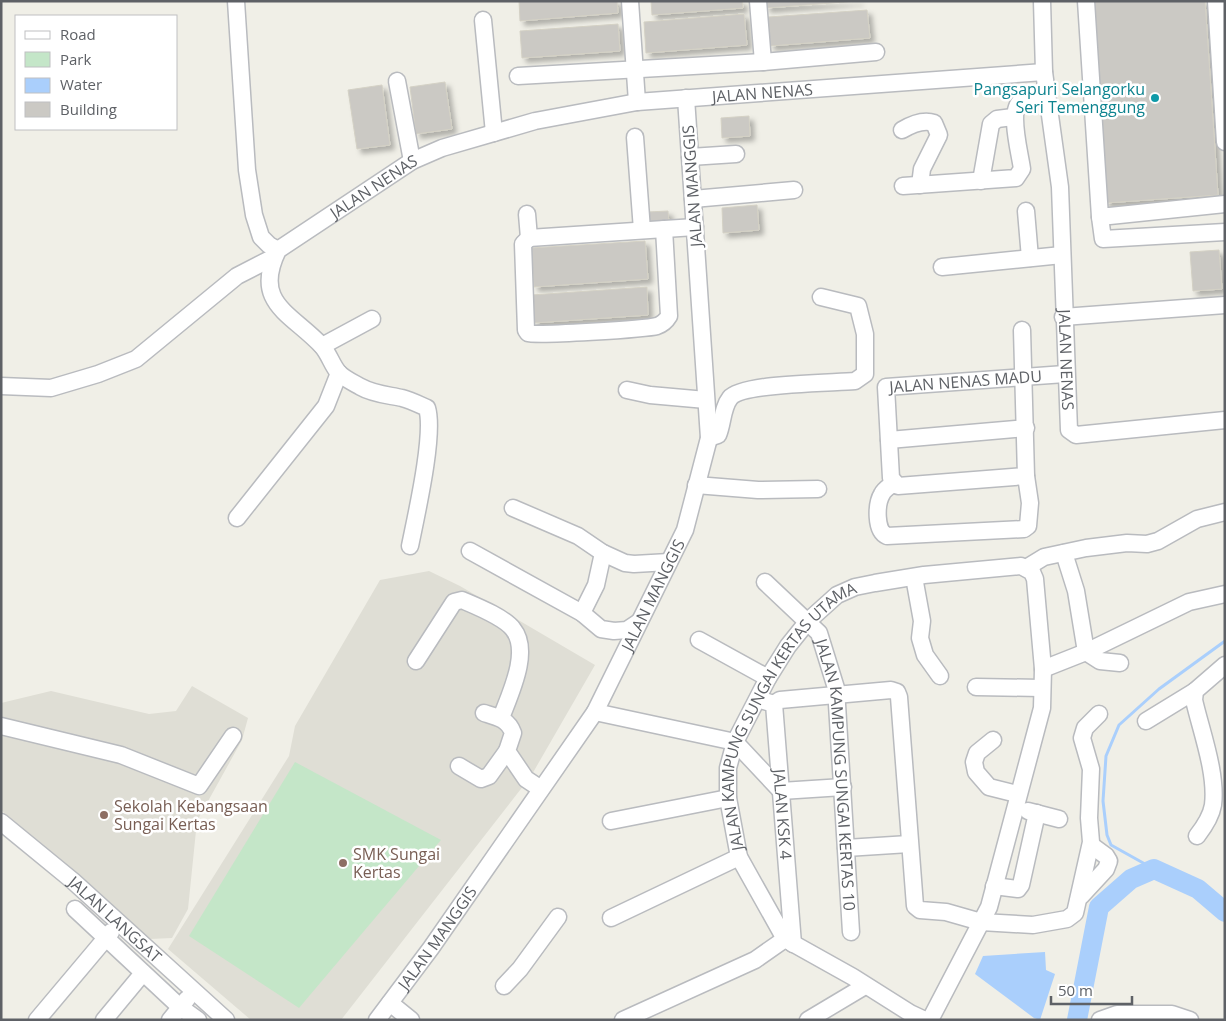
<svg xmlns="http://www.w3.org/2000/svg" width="1226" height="1021" font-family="'Open Sans',sans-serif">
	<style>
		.education { fill: #dfded5 }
		.green { fill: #c4e6c8 }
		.water { fill: #aacffc }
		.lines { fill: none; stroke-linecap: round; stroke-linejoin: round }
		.stream { stroke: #aacffc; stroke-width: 3 }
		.river { stroke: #aacffc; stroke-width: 20 }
		.building { fill: #cbc9c4; stroke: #d4d1c5; filter: url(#shadow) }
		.minor-casing { stroke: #b9bbbf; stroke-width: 19 }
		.minor { stroke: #fff; stroke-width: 16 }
		.culture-dot { fill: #0f9aa8; stroke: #fff; stroke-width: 2 }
		.education-dot { fill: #8d6e63; stroke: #fff; stroke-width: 2 }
		.labels { text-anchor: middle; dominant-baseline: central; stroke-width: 5; stroke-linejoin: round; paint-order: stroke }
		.culture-label { font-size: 16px; fill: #0d838f; stroke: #fff; text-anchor: end }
		.street-label { font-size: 16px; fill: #5e6166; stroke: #fff }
		.education-label { font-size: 16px; fill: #785e54; stroke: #fff; text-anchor: start }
	</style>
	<defs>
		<filter id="shadow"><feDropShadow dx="4.5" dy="4.5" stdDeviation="2.5" flood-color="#0004"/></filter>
	</defs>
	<rect width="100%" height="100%" fill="#f0efe7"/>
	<path class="education" d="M429 571 460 586 595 665 531 776 341 1020H251L168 949 289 756 295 726 380 580Z
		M192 686 248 718 242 740 197 821 188 909 172 938 150 939 1 810V703L51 691 149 714 176 711Z"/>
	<path class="green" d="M295 762 441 840 299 1008 189 936Z"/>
	<path class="water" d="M1045 952 1046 970 1055 974 1040 1020 1034 1018 975 974 983 956Z"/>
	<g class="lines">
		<path class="stream" d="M1154 869 1111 845 1107 835 1103 801 1106 756 1119 725 1159 689 1225 641"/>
		<path class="river" d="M1077 1020 1099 907 1131 879 1154 869 1198 889 1225 912"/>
	</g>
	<path class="building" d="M519 1H617L618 13 520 21Z
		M651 1H742L743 8 652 15Z
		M765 1H859L766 8Z
		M1092 1H1205L1218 195 1105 203Z
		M867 10 870 38 770 46 768 17Z
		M744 14 747 45 646 53 644 22Z
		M618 24 620 51 522 58 520 31Z
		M445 82 452 129 416 134 410 87Z
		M382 85 390 145 357 149 348 90Z
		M749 116 750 136 722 138 721 118Z
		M757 205 759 230 723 233 722 208Z
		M668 211 669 225 648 226 647 212Z
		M645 241 648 279 534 287 531 248Z
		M1219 250 1222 289 1193 291 1190 252Z
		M647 287 648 315 533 323 531 295Z"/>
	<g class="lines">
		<g class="minor-casing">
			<g id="minor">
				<path d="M236 1 247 170 254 215 261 237 269 245 278 250"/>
				<path d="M630 1 637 102"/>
				<path d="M758 1 763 62"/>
				<path id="s1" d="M1042 1 1044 72 1060 187 1069 430 1076 435 1225 420"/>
				<path d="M1086 1 1100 217 1225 204"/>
				<path d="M1216 1 1225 142"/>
				<path d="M483 20 494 133"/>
				<path d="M518 76 763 62 876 52"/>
				<path d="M397 81 412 161"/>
				<path d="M902 130C912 124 923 119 934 123L939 135 922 169 920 185"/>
				<path d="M635 137 642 230"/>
				<path d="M690 157 736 154"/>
				<path d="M981 181 991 124 997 119 1013 117"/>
				<path d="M903 186 1016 178 1022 169C1020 153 1008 111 1021 101 1027 97 1040 96 1047 94"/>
				<path d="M693 199 794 190"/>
				<path d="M1026 211 1030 258"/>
				<path d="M527 214 529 238"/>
				<path d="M1100 217 1103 239 1225 232"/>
				<path d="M529 238 523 244 526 330 528 333C536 336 646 329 657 326 663 324 666 321 669 316L664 229"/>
				<path d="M529 238 695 227"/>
				<path d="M942 267 1062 255"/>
				<path d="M1063 317 1225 305"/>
				<path d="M322 346 372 319"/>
				<path d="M1 386 51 388 98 374 136 359 237 276 274 257"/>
				<path d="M627 390 650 395 706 400"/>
				<path d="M709 438 718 435C723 424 722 408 730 398 742 383 832 383 855 381L865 374V334L858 306 821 297"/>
				<path d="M889 440 1026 428"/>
				<path id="s2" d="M1026 476 898 486 891 478 886 387 1065 374"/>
				<path d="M894 483C890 486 884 489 882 494 876 504 875 531 887 536L1024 529 1028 526 1030 503 1026 476 1022 330"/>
				<path d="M696 485 758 490 818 489"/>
				<path d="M513 508 578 536 603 553 625 563 634 564 669 562"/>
				<path d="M237 518 326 406 339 373"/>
				<path id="s3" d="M410 546C416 516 435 434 427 408 418 404 410 400 402 398 388 395 373 394 361 387 354 383 343 378 338 372 332 365 329 354 322 346 291 313 252 303 278 250L412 161 442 148 535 121 637 102 1044 72"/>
				<path d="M470 551 582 613 601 629 614 631 627 630 639 622"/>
				<path d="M1064 553 1076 591 1086 652 1100 661 1120 663"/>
				<path d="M1026 568 1044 557 1086 548 1127 543 1147 544 1158 541 1197 519 1225 512"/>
				<path d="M914 577 922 621 920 638 925 655 940 676"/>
				<path id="s4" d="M765 582 819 633 836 688 851 932"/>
				<path d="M582 613 596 585 603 553"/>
				<path d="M699 640 768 678"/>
				<path d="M416 661 454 602 462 600C476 606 504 617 513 629 531 651 510 694 501 718"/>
				<path d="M1043 669 1086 652 1189 602 1225 594"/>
				<path d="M976 687 1041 688"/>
				<path id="s5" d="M764 701 774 704 793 944"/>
				<path d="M774 704 780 700 891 690 897 692 899 697 915 906 920 910 946 912 981 922 1033 925 1067 919 1075 913 1091 842 1089 818 1091 769 1082 738 1085 728 1099 714"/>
				<path d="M595 712 735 742"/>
				<path d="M484 713C497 717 508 719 513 733L507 751 526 779 541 789"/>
				<path d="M1146 721 1195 691"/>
				<path d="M1 726 121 755 199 786 233 736"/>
				<path d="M993 740 977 753 974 762 976 772 989 787 1017 794"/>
				<path d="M735 742 781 791 843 787"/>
				<path d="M459 766 481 779 489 776 507 751"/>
				<path d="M1028 811 1059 819"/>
				<path d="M611 821 728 798"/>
				<path id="s6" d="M1 822 73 881 226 1020"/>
				<path d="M1197 836C1204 827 1211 817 1213 805 1217 773 1201 731 1194 700L1195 691 1225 665"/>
				<path d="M846 848 909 844"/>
				<path d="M994 886 1018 889 1021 885 1037 813"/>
				<path d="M1081 896 1106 869 1109 861 1106 856 1091 845"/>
				<path d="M75 909 180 1007 198 1020"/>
				<path d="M611 918 739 857"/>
				<path d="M504 986 520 969 558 917"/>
				<path d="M390 1003 411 1020"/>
				<path d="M37 1020 111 932"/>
				<path d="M104 1020 143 973"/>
				<path d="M170 1020 187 999"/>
				<path id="s7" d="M377 1020 431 948 595 712 685 530 709 438 686 98"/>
				<path d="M623 1020 755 960 785 939"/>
				<path d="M808 1020 865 986"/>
				<path id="s8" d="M925 1020 910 1013 853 977 785 939 739 857 728 798V768L735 742 768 678 788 646 808 621 837 595 855 587 875 583 924 575 1021 566 1032 572 1035 579 1043 669 1042 708 989 907 930 1020"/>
				<path d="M1100 1020 1117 1014H1172L1190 1020"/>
			</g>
		</g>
		<use href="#minor" class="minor"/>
	</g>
	<circle class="culture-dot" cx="1155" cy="98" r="5"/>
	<g class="education-dot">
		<circle cx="104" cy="815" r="5"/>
		<circle cx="343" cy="863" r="5"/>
	</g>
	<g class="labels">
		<g class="culture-label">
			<text x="1145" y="89">Pangsapuri Selangorku<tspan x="1145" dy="18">Seri Temenggung</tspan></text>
		</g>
		<g class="street-label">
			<text stroke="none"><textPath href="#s3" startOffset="906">JALAN NENAS</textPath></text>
			<text stroke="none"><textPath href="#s3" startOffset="501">JALAN NENAS</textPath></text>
			<text transform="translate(692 186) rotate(-94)">JALAN MANGGIS</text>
			<text stroke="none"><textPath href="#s1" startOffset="360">JALAN NENAS</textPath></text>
			<text stroke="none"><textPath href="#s2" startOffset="310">JALAN NENAS MADU</textPath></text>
			<text stroke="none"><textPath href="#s7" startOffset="508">JALAN MANGGIS</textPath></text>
			<text stroke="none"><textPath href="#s8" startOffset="418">JALAN KAMPUNG SUNGAI KERTAS UTAMA</textPath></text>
			<text stroke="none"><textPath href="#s4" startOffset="218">JALAN KAMPUNG SUNGAI KERTAS 10</textPath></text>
			<text stroke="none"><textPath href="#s5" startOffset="121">JALAN KSK 4</textPath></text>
			<text stroke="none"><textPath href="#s6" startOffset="150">JALAN LANGSAT</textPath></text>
			<text stroke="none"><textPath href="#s7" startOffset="102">JALAN MANGGIS</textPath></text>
		</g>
		<g class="education-label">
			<text x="114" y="806">Sekolah Kebangsaan<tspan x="114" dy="18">Sungai Kertas</tspan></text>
			<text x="353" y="854">SMK Sungai<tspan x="353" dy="18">Kertas</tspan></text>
		</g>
	</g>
	<rect width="1226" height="1021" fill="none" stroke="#5e6166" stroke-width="5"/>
	<rect x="15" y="15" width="162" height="115" fill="#ffffff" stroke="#bfc0c2"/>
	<rect x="25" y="31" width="25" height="8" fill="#ffffff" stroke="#bfc0c2"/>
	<text x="60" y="40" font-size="15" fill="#5e6166">Road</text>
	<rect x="25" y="52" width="25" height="15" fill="#c4e6c8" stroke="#bfc0c2"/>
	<text x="60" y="65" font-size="15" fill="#5e6166">Park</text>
	<rect x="25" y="78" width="25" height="15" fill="#aacffc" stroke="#bfc0c2"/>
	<text x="60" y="90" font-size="15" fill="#5e6166">Water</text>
	<rect x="25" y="102" width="25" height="15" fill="#cbc9c4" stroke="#bfc0c2"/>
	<text x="60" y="115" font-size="15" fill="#5e6166">Building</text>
	<path d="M1051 996v8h81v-8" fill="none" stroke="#5e6166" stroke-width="2.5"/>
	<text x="1058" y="996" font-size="15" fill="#5e6166" stroke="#ffffff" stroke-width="4" paint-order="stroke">50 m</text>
</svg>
